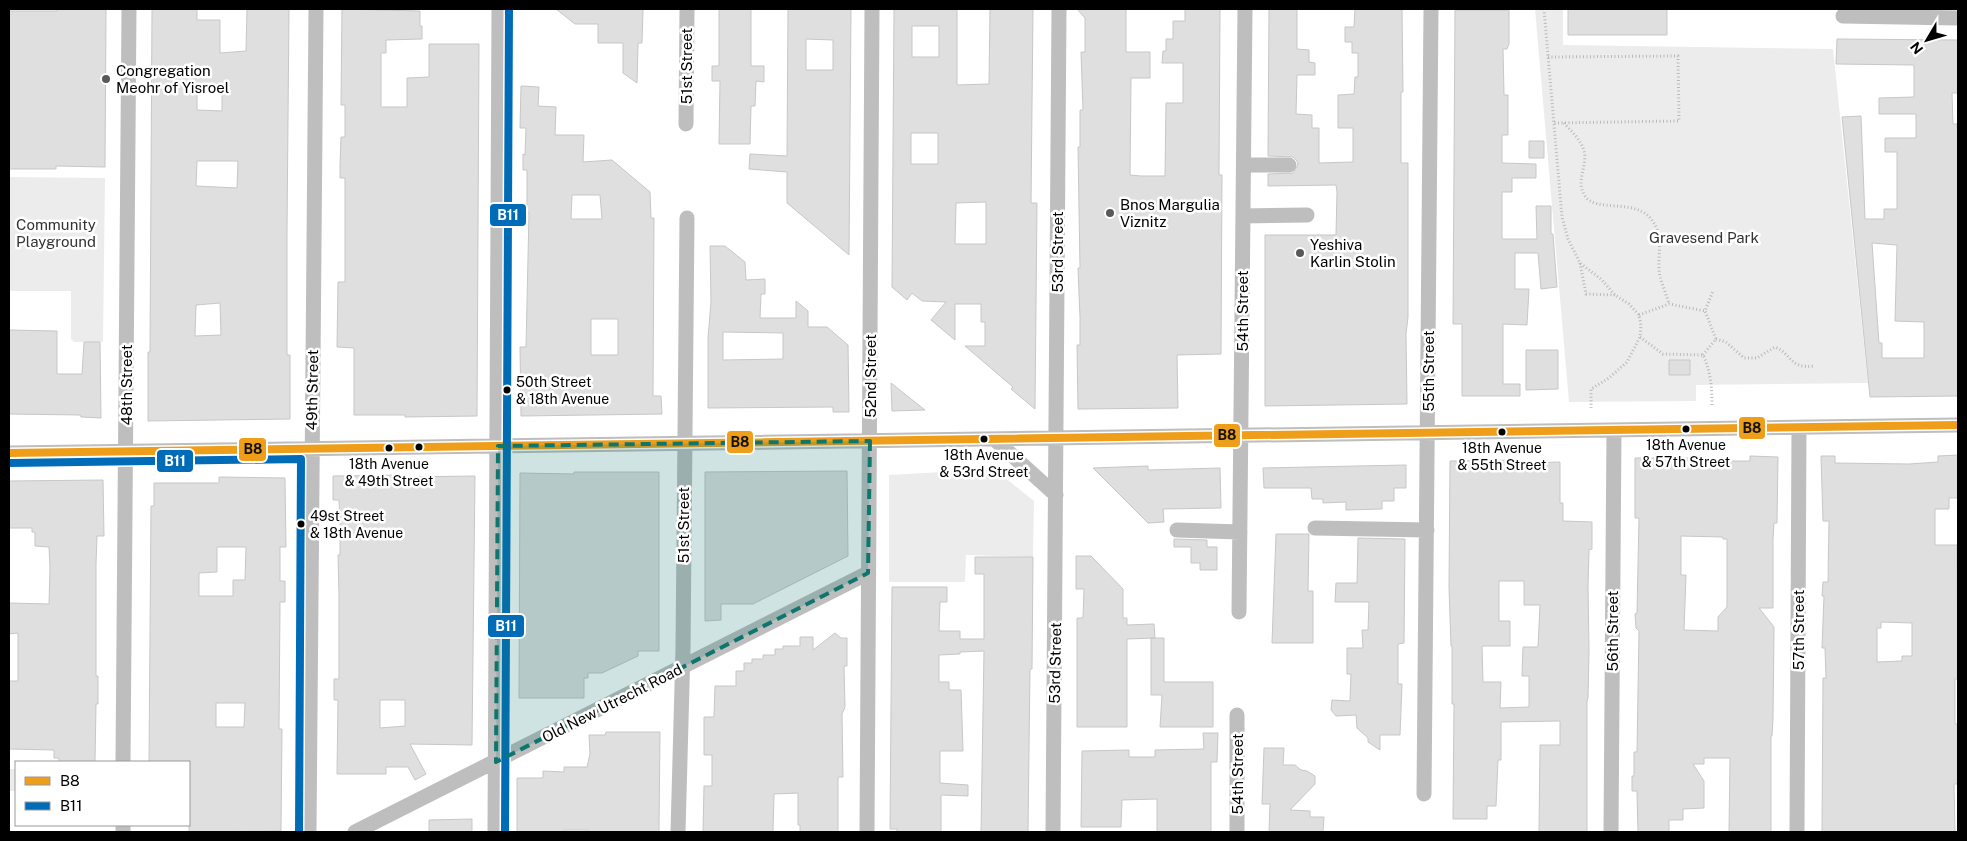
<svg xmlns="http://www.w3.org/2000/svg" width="1967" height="841" font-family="'Public Sans',sans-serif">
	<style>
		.green { fill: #ececec }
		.building { fill: #dfdfdf; stroke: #c7c7c7; fill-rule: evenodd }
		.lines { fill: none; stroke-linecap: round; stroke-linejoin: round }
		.path { stroke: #b9b9b9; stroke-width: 3; stroke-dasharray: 1 2.5; stroke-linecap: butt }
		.minor { stroke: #bebebe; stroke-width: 15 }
		.bus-1-casing { stroke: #fff; stroke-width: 11 }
		.bus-2-casing { stroke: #fff; stroke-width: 11 }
		.bus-1 { stroke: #ee9e19; stroke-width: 8 }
		.bus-2 { stroke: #006cb7; stroke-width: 8 }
		.marked { fill: #0f766e; fill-opacity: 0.2; stroke: #0f766e; stroke-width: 4; stroke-dasharray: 10 6; stroke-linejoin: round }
		.poi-dot { fill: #595959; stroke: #fff; stroke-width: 2 }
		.bus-dot { fill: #000; stroke: #fff; stroke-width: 2 }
		.labels { text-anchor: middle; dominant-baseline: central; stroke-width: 5; stroke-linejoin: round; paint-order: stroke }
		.bus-label { font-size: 14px; fill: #000; stroke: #fff }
		.street-label { font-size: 15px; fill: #000; stroke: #fff }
		.poi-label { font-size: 15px; fill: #000; stroke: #fff; text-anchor: start }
		.park-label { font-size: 15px; fill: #333; stroke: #fff }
		.line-badge { stroke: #fff; stroke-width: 2 }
		.badge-label { font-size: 14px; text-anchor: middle; font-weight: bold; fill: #fff }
		.pale-badge-label { font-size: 14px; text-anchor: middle; font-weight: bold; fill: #111 }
	</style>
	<rect width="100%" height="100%" fill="#fff"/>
	<path class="green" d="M1535 9H1563V45L1833 49 1868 383 1696 385V401L1569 402Z
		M9 177 105 178 103 342H74L71 339V291H9Z
		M994 469 1034 501 1033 557 966 555 965 582H889V475Z
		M9 769H16V791H9Z"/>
	<path class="building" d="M57 9H106L105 167 56 166V169H9V11H57Z
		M152 9H197V20H220V53L246 51 247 9H289L287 230V355H290V419L148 421V352H150ZM197 84 222 85V111L197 110ZM197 161H238L237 188 196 186ZM220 303 221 335 195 336 196 305Z
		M342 9 420 11V26H422V39L386 40V53H381V107H407V78L429 77V44H479L477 416 405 417V415H354V348L337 347 338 282H345V178H340V166L341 137H345V105H341Z
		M556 9H643L642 43H638L637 83 623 73V43H598V24H575Z
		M719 9H751V66H764V82L756 81 755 106H751L750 144H719L720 81H712V66H719Z
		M788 9H851L849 255 787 203V172L749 169 750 154 787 156ZM806 39 833 40V70H806Z
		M894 9H957V85L989 84 990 9H1033L1031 203H1037L1035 409 1011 389 1013 387 965 346H985V322H981V304H955V340L931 320 946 302 922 301 912 293 907 300 892 287ZM912 26H939V57H912ZM911 133H938V164H911ZM986 202V244H955L956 203Z
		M1077 9H1126V52H1150V78H1131L1130 175 1141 176H1165L1166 103H1183V63H1162L1163 51H1166V39H1173V21H1185V9H1220L1219 175H1222L1221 354 1177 355 1178 408 1078 409 1077 345H1080V317L1078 268H1080L1078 147H1080V110H1083L1081 52H1085V18Z
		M1269 9H1297V49L1309 50V62L1315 63V75H1297L1296 114 1312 115V128H1319V163L1353 162V128H1338V95L1354 94 1355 77H1358V53H1352V42H1345V27H1354L1355 9H1402L1403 92H1401V163H1408V317L1406 334 1407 404 1265 406V235H1336L1337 192 1336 185 1268 186V174L1293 173 1298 165 1297 161 1293 157 1268 156Z
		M1568 9H1667V35H1568Z
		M1455 10H1509V44L1507 49H1503L1504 95H1508V135H1502V163L1536 164V178H1512V192H1502V239H1537L1536 206H1551V234H1553L1557 287 1541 289 1538 253H1515V289H1529L1527 325 1503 324V384H1520V396H1462V324H1453Z
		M1837 39 1958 40V93H1952L1953 124H1957L1958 138V396L1870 397 1842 117 1861 116 1865 219H1884V209H1897V152H1885V138H1916V114H1879V98L1914 97V65L1836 64ZM1872 243 1897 245 1895 321 1924 322V358H1882V343H1879Z
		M521 86 539 87 538 106 556 107 555 135H584L583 162 612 160 650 192 651 218H654L653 396H661L662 414 521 416 520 347H526L529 213H527V170H523V154L525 155 526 128H520ZM572 195H600L602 219H571ZM591 319H618V355H591Z
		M1529 141H1544V158H1529Z
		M710 246H725L745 262 746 280 765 279V294H761L760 318H796V301L808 311V327H827L848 345 849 412H833V407L708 408V338L711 302ZM723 332 783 333V359L723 360Z
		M9 330 57 331V374H82L84 342H100L101 418 81 417 80 415 9 414Z
		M1526 350H1558V389L1526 390Z
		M1669 360H1690V375H1669Z
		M891 383 925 410 892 411Z
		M1958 455V498H1949V509H1935V545H1957L1958 679H1955V724H1958V784H1954L1955 832H1822L1823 678H1826L1825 648H1822L1824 596H1822L1823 582H1828L1829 521H1823L1821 456H1835V463L1909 464 1938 462V456ZM1881 622 1912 623V656H1902V661L1877 662V628H1881Z
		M1750 456 1778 457 1777 523H1774L1773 539V608H1759L1774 627 1773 719 1772 736H1771V832H1729L1730 758H1704V764H1693L1704 781V808L1683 809V820H1669V832H1638L1637 791H1632V776H1634V752H1637L1639 631 1636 628 1635 614 1637 613 1639 518H1635V458H1689V461H1750ZM1681 536 1723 537V539H1727V607L1718 617V631L1684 630 1686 575H1681Z
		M1519 460V463L1560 462V503H1563V521L1592 522V549L1589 550 1588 586 1589 650 1588 698 1587 701V832H1539L1540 745H1560V721L1501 722V760H1498L1496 806H1487V819H1453L1454 704H1452V646H1451L1449 587 1450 461ZM1499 581H1524V605H1540L1538 647H1523L1522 676H1529V707L1500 708 1501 682H1483L1482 646H1510V621H1499Z
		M1406 465V488H1394V501H1382V509L1346 510V502L1323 503V499H1312L1311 488H1264L1263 468Z
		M1148 466V470L1220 468 1221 508 1163 509 1164 522 1148 523 1093 468Z
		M847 471 848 556 753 604H721V620L705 621V472Z
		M574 472H659V651H638V656L602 673H588V678H584V698H519L520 473 574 474Z
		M404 475V477L475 476 472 745 410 744 426 774 415 780 408 767H386V774H337L338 700H334V679H339V594L338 555H340V523L339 500H333V476ZM380 700H405V726L380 728Z
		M219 477 285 478 286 547H280V581H285V602H280L279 729H282L281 831 189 832V762H149L151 506H154V483H219ZM217 547H246L245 580H233V596H199V573L217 572ZM216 703H245L244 727H216Z
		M103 480 104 536H97L96 564V676H98V704H96L95 762H59V758H54V750L9 749V681H18V633L9 634V603L49 604 50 568 49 547 35 546V532H32V528H9V481Z
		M1276 534H1309L1308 591H1313V643H1272Z
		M1358 538 1405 539 1404 643 1398 644V684H1402L1400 735H1380V750L1368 742V738L1357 728 1356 715 1336 716 1331 710 1332 700 1350 701 1351 674H1347V648H1363L1362 630H1368L1369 602H1335L1336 583H1357Z
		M1174 539 1207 540V547H1217V570H1200V563H1191V547H1174Z
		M1076 556H1091L1123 589V618H1127V625L1154 624 1155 638 1127 639V727H1077V618H1083L1084 589H1076Z
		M975 557H1033L1032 669H1030L1028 832H981L984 651 960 652V654L939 655V682H949V690H961L963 751H940V783L968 785V796L941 795V832H897V829H890L892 587H947V602H940L939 631H960V639H984V574H975Z
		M835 633 841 638H847V666H844L845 707 842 714 843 777H838V832H800V825H798V793L774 794 773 832H703L704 786H712V755H704V717H714L715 686H736V671H744V663H752V659H763V655H775V649H783V646H800V637H813V650Z
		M1151 638H1164V682H1213V727H1160L1162 695H1151Z
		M606 732H660L659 832H588V830H564V832H517V778H543V771L564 772V767H587L590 754 589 735H605Z
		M1203 733H1218L1217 762H1211V832H1157V799L1122 800 1121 827H1081L1082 751 1129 750V757H1155V750L1204 749Z
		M1264 748H1284L1283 765H1295L1301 770 1307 771 1315 776V784L1290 810 1310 811V817H1324L1323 832H1269L1270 804H1262Z
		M472 819V832H429V820Z"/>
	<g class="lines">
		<path class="path" d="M1544 9 1562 217 1568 239 1580 263 1601 279 1615 295 1629 304 1639 315 1641 326 1640 337 1627 362 1609 378 1591 389V408
			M1548 57 1678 56 1679 121 1554 123
			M1564 123C1572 132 1581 140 1584 151 1588 167 1575 180 1585 196 1596 213 1635 198 1651 219 1664 235 1658 252 1659 270 1660 281 1666 293 1669 304
			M1580 263 1586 294 1615 295
			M1639 315 1669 304 1705 311
			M1640 337 1663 354 1703 355C1711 372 1712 388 1712 407
			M1716 339 1726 342 1744 358H1757L1775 347C1792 354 1789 369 1814 366
			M1703 355 1716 339 1705 311 1713 291"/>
		<path class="minor" d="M1843 16 1958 18
			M686 124 687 9
			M1244 165H1289
			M1243 216 1307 215
			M994 439 1056 495
			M9 453 1958 425
			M1315 528 1427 530
			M1177 530 1240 532
			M1239 612 1245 9
			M1237 715V832
			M123 762 129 9
			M1424 794 1431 9
			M123 832V825
			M309 832 316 9
			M355 832 868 573
			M495 832 499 9
			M678 832 683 649 687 218
			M867 832 872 9
			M1053 832 1059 9
			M1611 832 1614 430
			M1797 832 1799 428"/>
		<g class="bus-1-casing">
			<path id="bus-1" d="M9 453 1958 425"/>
		</g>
		<g class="bus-2-casing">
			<path id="bus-2" d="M9 463 301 459 299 832
				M505 832 509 9"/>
		</g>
		<use href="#bus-1" class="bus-1"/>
		<use href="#bus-2" class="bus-2"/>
	</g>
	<path class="marked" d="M870 441 868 573 496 762 498 446Z"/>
	<g class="poi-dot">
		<circle cx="106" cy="79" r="5"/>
		<circle cx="1110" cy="213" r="5"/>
		<circle cx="1300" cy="253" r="5"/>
	</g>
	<g class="bus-dot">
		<circle cx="507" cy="390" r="4.5"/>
		<circle cx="1686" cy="429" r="4.5"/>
		<circle cx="1502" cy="432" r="4.5"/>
		<circle cx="984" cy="439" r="4.5"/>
		<circle cx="419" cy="447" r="4.5"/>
		<circle cx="389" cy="448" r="4.5"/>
		<circle cx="301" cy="524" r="4.5"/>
	</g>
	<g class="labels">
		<g class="bus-label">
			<text x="516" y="382" text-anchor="start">50th Street<tspan x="516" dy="17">&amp; 18th Avenue</tspan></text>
			<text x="1686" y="445">18th Avenue<tspan x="1686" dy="17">&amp; 57th Street</tspan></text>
			<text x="1502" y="448">18th Avenue<tspan x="1502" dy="17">&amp; 55th Street</tspan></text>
			<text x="984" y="455">18th Avenue<tspan x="984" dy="17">&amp; 53rd Street</tspan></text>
			<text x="389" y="464">18th Avenue<tspan x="389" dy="17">&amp; 49th Street</tspan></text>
			<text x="310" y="516" text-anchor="start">49st Street<tspan x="310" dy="17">&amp; 18th Avenue</tspan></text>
		</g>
		<g class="street-label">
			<text transform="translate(686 66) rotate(-90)">51st Street</text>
			<text transform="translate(1057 252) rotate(-90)">53rd Street</text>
			<text transform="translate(1242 311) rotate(-90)">54th Street</text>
			<text transform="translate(1428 371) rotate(-90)">55th Street</text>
			<text transform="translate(870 376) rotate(-90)">52nd Street</text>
			<text transform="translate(126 385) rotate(-90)">48th Street</text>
			<text transform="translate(312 390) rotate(-89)">49th Street</text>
			<text transform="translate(683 525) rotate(-90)">51st Street</text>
			<text transform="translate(1798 630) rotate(-90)">57th Street</text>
			<text transform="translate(1612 631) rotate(-90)">56th Street</text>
			<text transform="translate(1055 663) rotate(-89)">53rd Street</text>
			<text transform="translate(612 703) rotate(-27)">Old New Utrecht Road</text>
			<text transform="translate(1237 774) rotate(-90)">54th Street</text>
		</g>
		<g class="poi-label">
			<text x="116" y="70">Congregation<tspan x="116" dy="17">Meohr of Yisroel</tspan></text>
			<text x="1120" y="204">Bnos Margulia<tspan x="1120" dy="17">Viznitz</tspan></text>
			<text x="1310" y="244">Yeshiva<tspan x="1310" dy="17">Karlin Stolin</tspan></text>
		</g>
		<g class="park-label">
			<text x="56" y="224">Community<tspan x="56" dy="17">Playground</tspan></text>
			<text x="1704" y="237">Gravesend Park</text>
		</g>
	</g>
	<g class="line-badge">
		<rect x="489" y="203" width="38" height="24" rx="5" fill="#006cb7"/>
		<rect x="1738" y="416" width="28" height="24" rx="5" fill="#ee9e19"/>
		<rect x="1213" y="423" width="28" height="25" rx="5" fill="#ee9e19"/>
		<rect x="726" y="430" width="28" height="24" rx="5" fill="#ee9e19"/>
		<rect x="238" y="437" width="29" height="25" rx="5" fill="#ee9e19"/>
		<rect x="156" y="449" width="38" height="24" rx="5" fill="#006cb7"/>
		<rect x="487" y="614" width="38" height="24" rx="5" fill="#006cb7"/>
	</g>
	<g class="badge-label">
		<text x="508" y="220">B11</text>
		<text x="175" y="466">B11</text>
		<text x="506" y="631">B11</text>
	</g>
	<g class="pale-badge-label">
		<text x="1752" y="433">B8</text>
		<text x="1227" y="440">B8</text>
		<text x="740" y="447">B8</text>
		<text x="253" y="454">B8</text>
	</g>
	<rect width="1967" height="841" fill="none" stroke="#000000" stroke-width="20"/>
	<rect x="15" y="761" width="175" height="65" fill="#ffffff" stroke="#999999"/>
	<rect x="25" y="777" width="25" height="8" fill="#ee9e19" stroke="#999999"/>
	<text x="60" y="786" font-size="15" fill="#000000">B8</text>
	<rect x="25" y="802" width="25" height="8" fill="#006cb7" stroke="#999999"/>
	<text x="60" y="811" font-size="15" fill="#000000">B11</text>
	<g transform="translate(1927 40) rotate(232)" stroke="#ffffff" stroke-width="4" paint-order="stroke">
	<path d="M0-4L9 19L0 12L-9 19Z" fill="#000000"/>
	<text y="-8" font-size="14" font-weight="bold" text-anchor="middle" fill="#000000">N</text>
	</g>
</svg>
